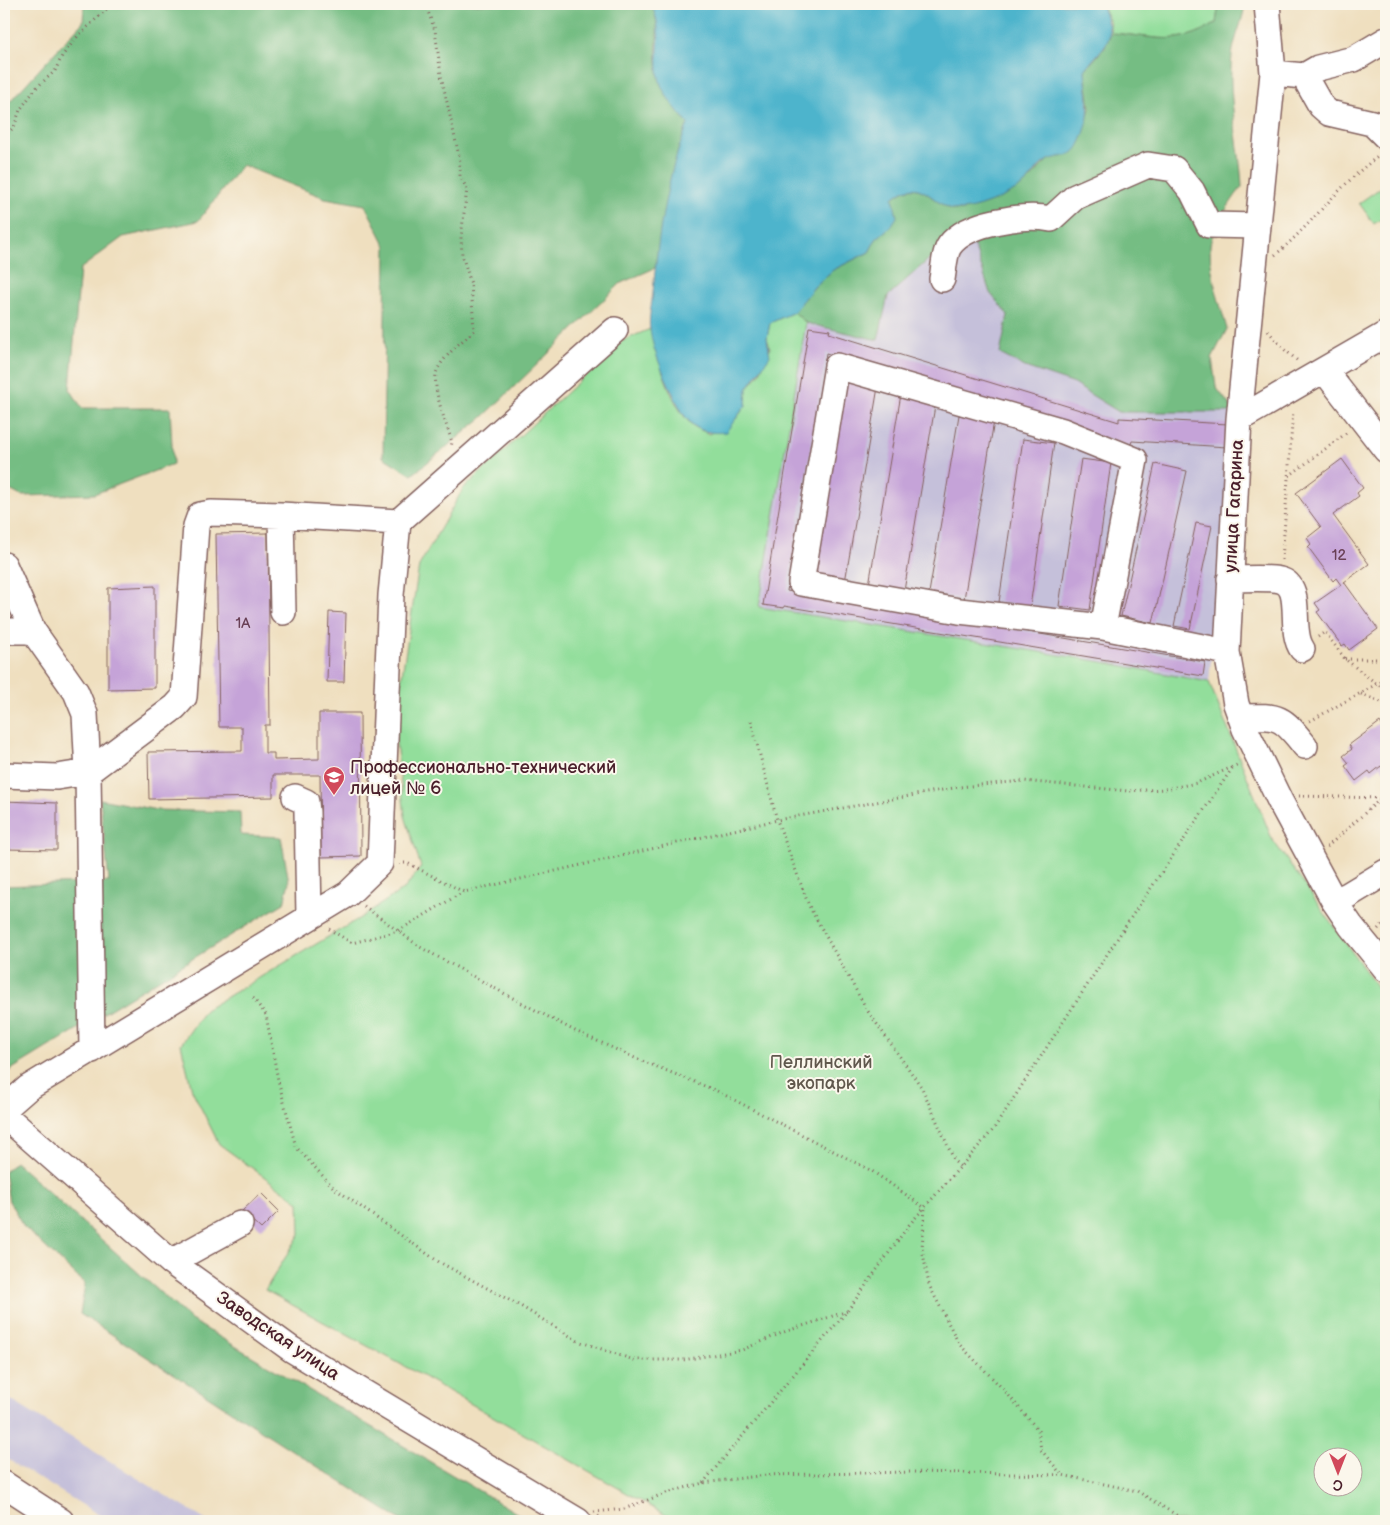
<svg xmlns="http://www.w3.org/2000/svg" width="1390" height="1525" font-family="'Balsamiq Sans',sans-serif">
	<style>
		.industrial { fill: #c5c0da }
		.green { fill: #92de9b; stroke: #6e7e63; fill-rule: evenodd }
		.forest { fill: #75bd83; stroke: #606e57 }
		.water { fill: #4db4cc; stroke: #4c6a7c }
		.building { fill: #c5a3d8 }
		.lines { fill: none; stroke-linecap: round; stroke-linejoin: round }
		.minor-casing { stroke: #84625f; stroke-width: 28 }
		.path { stroke: #84625f; stroke-width: 3; stroke-dasharray: 1 4; stroke-linecap: butt }
		.minor { stroke: #fff; stroke-width: 25 }
		.labels { text-anchor: middle; dominant-baseline: central; stroke-width: 4; stroke-linejoin: round; paint-order: stroke }
		.number-label { font-size: 15px; fill: #694056 }
		.street-label { font-size: 18px; fill: #4a1f2b; stroke: #fbf7ec }
		.poi-label { font-size: 18px; fill: #4a1f2b; stroke: #fbf7ec; text-anchor: start }
		.park-label { font-size: 18px; fill: #60584d; stroke: #fbf7ec }
	</style>
	<rect width="100%" height="100%" fill="#fbf7ec"/>
	<filter id="ink" filterUnits="userSpaceOnUse"><feTurbulence type="fractalNoise" baseFrequency=".02" numOctaves="2"/><feDisplacementMap in="SourceGraphic" scale="10" xChannelSelector="R" yChannelSelector="G"/><feConvolveMatrix kernelMatrix="1 2 1 2 8 2 1 2 1" color-interpolation-filters="sRGB"/></filter>
	<filter id="wash" filterUnits="userSpaceOnUse"><feTurbulence type="fractalNoise" baseFrequency=".0096" numOctaves="4" result="noise"/><feDisplacementMap in="SourceGraphic" scale="20" xChannelSelector="R" yChannelSelector="G"/><feGaussianBlur stdDeviation="1.12" result="paint"/><feColorMatrix in="noise" values="0 0 0 0 0 0 0 0 0 0 0 0 0 0 0 0 0 1.4 0 .05"/><feComposite in="paint" operator="in"/></filter>
	<g filter="url(#wash)">
		<rect width="100%" height="100%" fill="#efdfbf"/>
		<path class="industrial" d="M974 245 990 293 1008 314 1000 354 1025 367 1072 383 1119 412H1235L1209 682 1097 661 759 607 806 323 878 340 888 296 928 260Z
			M4 1396 207 1521H109L4 1457Z"/>
		<path class="green" d="M1101 4H1219L1216 23C1177 48 1155 36 1111 33L1109 20Z
			M1386 184V216L1374 224 1359 203Z
			M794 312 806 323 759 607 1097 661 1209 682 1272 839 1386 1000V1521H676L424 1377 265 1290 300 1234 299 1202 219 1144 192 1090 181 1044 205 1010 360 918 405 888 421 867 405 816 394 727 419 566 463 489 622 341 650 329C658 357 670 405 692 425 696 429 704 431 709 434L736 419 746 405 747 389 760 373 770 348 767 338 770 323ZM1322 1458H1352V1488H1322Z"/>
		<path class="forest" d="M84 4H650C662 22 655 42 657 62 659 87 673 105 688 124 668 170 663 219 655 268L621 283 483 417 412 475 383 457 386 246 365 205 325 198 242 165 198 221 123 237 80 269 70 389 82 408H170L173 464 94 494 21 496 4 487V108L83 22Z
			M1219 4H1245C1243 22 1234 38 1232 56 1227 97 1240 145 1242 187 1233 198 1209 233 1210 248 1210 275 1220 304 1227 329L1212 358 1216 387 1235 412H1119L1072 383 1025 367 1000 354 1008 315 990 293 974 245 928 260 888 296 878 340 806 323 794 312 815 286 833 270 869 252 876 239 891 226 896 217 893 198C926 170 933 214 963 210 985 206 1008 196 1026 183 1034 177 1039 167 1047 161 1057 152 1071 146 1082 138L1090 108 1085 70 1105 47 1111 33C1155 36 1177 48 1216 23Z
			M100 799 157 810 240 812 241 835 281 837 289 882 284 903 4 1074V886L109 882Z
			M15 1162 191 1320 530 1521H402L80 1314 85 1284 24 1227 9 1201 4 1172Z"/>
		<path class="water" d="M650 4H1101C1118 44 1107 40 1085 70 1087 99 1094 116 1079 145 1071 160 1060 154 1047 161 1038 165 1033 177 1026 183 1011 195 978 210 959 210 932 209 923 171 893 198L897 217 891 226 876 239 869 252 833 270 815 286 794 312 770 323 767 338 770 356 747 389 746 405 726 432C694 436 685 420 673 394 664 374 653 352 650 330 648 318 652 303 653 292 658 236 666 176 688 124 679 112 667 100 661 85 652 59 666 28 650 4Z"/>
		<g id="blocks">
			<path class="building" d="M809 327 830 330 829 333 1119 422V418L1228 424 1227 447 1132 441 1130 446 826 353 787 591 1205 662 1203 676 784 606V608L763 605Z
				M844 381 878 387 845 582 812 576Z
				M901 394 936 400 904 591 869 585Z
				M959 415 994 421 964 599 929 593Z
				M1023 439 1054 443 1030 607 999 602Z
				M1081 459 1111 463 1090 610 1059 606Z
				M1342 459 1363 488 1357 493 1359 496 1333 515 1369 564 1344 582 1378 629 1349 650 1345 644 1342 646 1317 612 1320 610 1315 603 1341 585 1336 578 1333 581 1308 547 1311 544 1307 538 1321 527 1296 493Z
				M1155 464 1187 471 1153 623 1121 616Z
				M1196 523 1212 526 1190 629 1174 626Z
				M268 533 270 725H265V753H274V760L319 759V713H360L361 856 321 857 320 775H273V797L149 799 148 752 242 751V727H219L216 534Z
				M155 586V688L108 689V588Z
				M329 612 346 613 344 682H327Z
				M1380 722 1383 727 1386 724V773L1381 766 1371 774 1369 771 1356 781 1345 766 1349 763 1343 756 1352 749 1349 745Z
				M4 801 57 803V850L4 849Z
				M261 1193 279 1211 261 1229 242 1211Z"/>
		</g>
	</g>
	<g filter="url(#ink)">
		<use href="#blocks" fill-opacity="0" stroke="#84625f" stroke-width="1"/>
		<g class="lines">
			<g class="minor-casing">
				<path id="minor" d="M1267 4 1273 73 1239 419 1227 652 1236 704 1245 729 1280 801 1334 901 1351 926 1386 969
					M1273 73 1304 76 1321 106 1329 113 1372 123 1386 137
					M1304 76 1318 68 1354 59 1386 40
					M942 279C944 269 944 253 950 245 967 222 1024 214 1051 219L1075 197 1148 165 1174 169 1192 191 1209 225 1258 226
					M1324 370 1386 450
					M1239 419 1386 334
					M281 515 283 612
					M4 565 33 631 76 692 85 714 88 772 92 1050
					M1230 579C1246 579 1265 577 1280 580 1305 586 1288 630 1302 649
					M1103 627 1135 460 1063 431 837 366 801 583 959 611 1103 627 1227 652
					M4 631H33
					M1241 717C1279 716 1281 715 1305 746
					M4 775 57 777 88 772 175 707 184 697 196 526 200 515 211 513 281 515 398 522
					M295 797 306 802 307 812 309 916
					M1334 901 1348 895 1386 872
					M4 1109 28 1088 348 894 380 863 391 595 398 522 615 330
					M4 1115 171 1262 291 1349 578 1521
					M171 1262 240 1224
					M4 1484 61 1521"/>
			</g>
			<path class="path" d="M425 4 435 30 441 75 460 161V176L467 189 461 237 462 255 471 284 474 331C463 340 439 360 436 374 433 393 447 425 452 442L451 448
				M4 137 14 127 20 110 36 88 55 71 62 56 78 36 112 4
				M1275 255C1312 225 1340 183 1379 156
				M1268 331 1285 350 1299 362
				M1380 409 1386 403
				M1289 476 1348 432
				M1282 560 1293 411
				M1318 637 1325 632 1345 659 1386 691
				M1345 659H1386
				M1361 694 1386 704
				M751 721 777 820 809 906 867 1010 922 1088 955 1162 961 1167
				M1310 721 1386 679
				M1299 796 1380 798
				M1327 847 1386 794
				M399 863H407L464 892 777 820 959 787 1023 781 1128 791 1165 789 1197 783 1239 764
				M364 906 420 947 507 995 573 1030 635 1058 717 1091 872 1171 925 1208 922 1248 929 1285 959 1344 1004 1390 1038 1430 1041 1450 1062 1475
				M329 929 352 943 398 931 463 892
				M1378 929 1386 921
				M253 998 266 1015 278 1080 296 1147 334 1188 439 1262 522 1307 578 1341 634 1360H683L742 1350 784 1332 848 1311
				M703 1483 848 1310 909 1225 993 1130 1134 913 1233 767
				M594 1512 624 1509 666 1493 703 1483 767 1475 912 1472 1062 1475 1137 1491 1186 1521
				M598 1516 608 1521"/>
			<use href="#minor" class="minor"/>
		</g>
	</g>
	<defs>
		<g id="university-pin" transform="scale(1.125)"><path d="M0 17L-7.5 6A9.5 9.5 0 1 1 7.5 6Z" fill="#d1495b" stroke="#fbf7ec"/><path d="M0-5L7-2L0 1L-7-2ZM-4 1L0 2.5L4 1V4Q0 6-4 4Z" fill="#fff"/></g>
	</defs>
	<g fill-rule="evenodd">
		<use href="#university-pin" x="334" y="777"/>
	</g>
	<g class="labels">
		<g class="number-label">
			<text x="1339" y="555">12</text>
			<text x="243" y="623">1А</text>
		</g>
		<g class="street-label">
			<text transform="translate(1234 506) rotate(-87)">улица Гагарина</text>
			<text transform="translate(278 1336) rotate(34)">Заводская улица</text>
		</g>
		<g class="poi-label">
			<text x="350" y="767">Профессионально-технический<tspan x="350" dy="21">лицей № 6</tspan></text>
		</g>
		<g class="park-label">
			<text x="821" y="1062">Пеллинский<tspan x="821" dy="21">экопарк</tspan></text>
		</g>
	</g>
	<rect width="1390" height="1525" fill="none" stroke="#fbf7ec" stroke-width="20"/>
	<g transform="translate(1338 1472) rotate(180)"><circle r="24" fill="#fbf7ec" stroke="#b4a19f"/>
	<path d="M0-4L9 19L0 12L-9 19Z" fill="#d1495b"/>
	<text y="-8" font-size="14" font-weight="bold" text-anchor="middle" fill="#4a1f2b">С</text>
	</g>
</svg>
